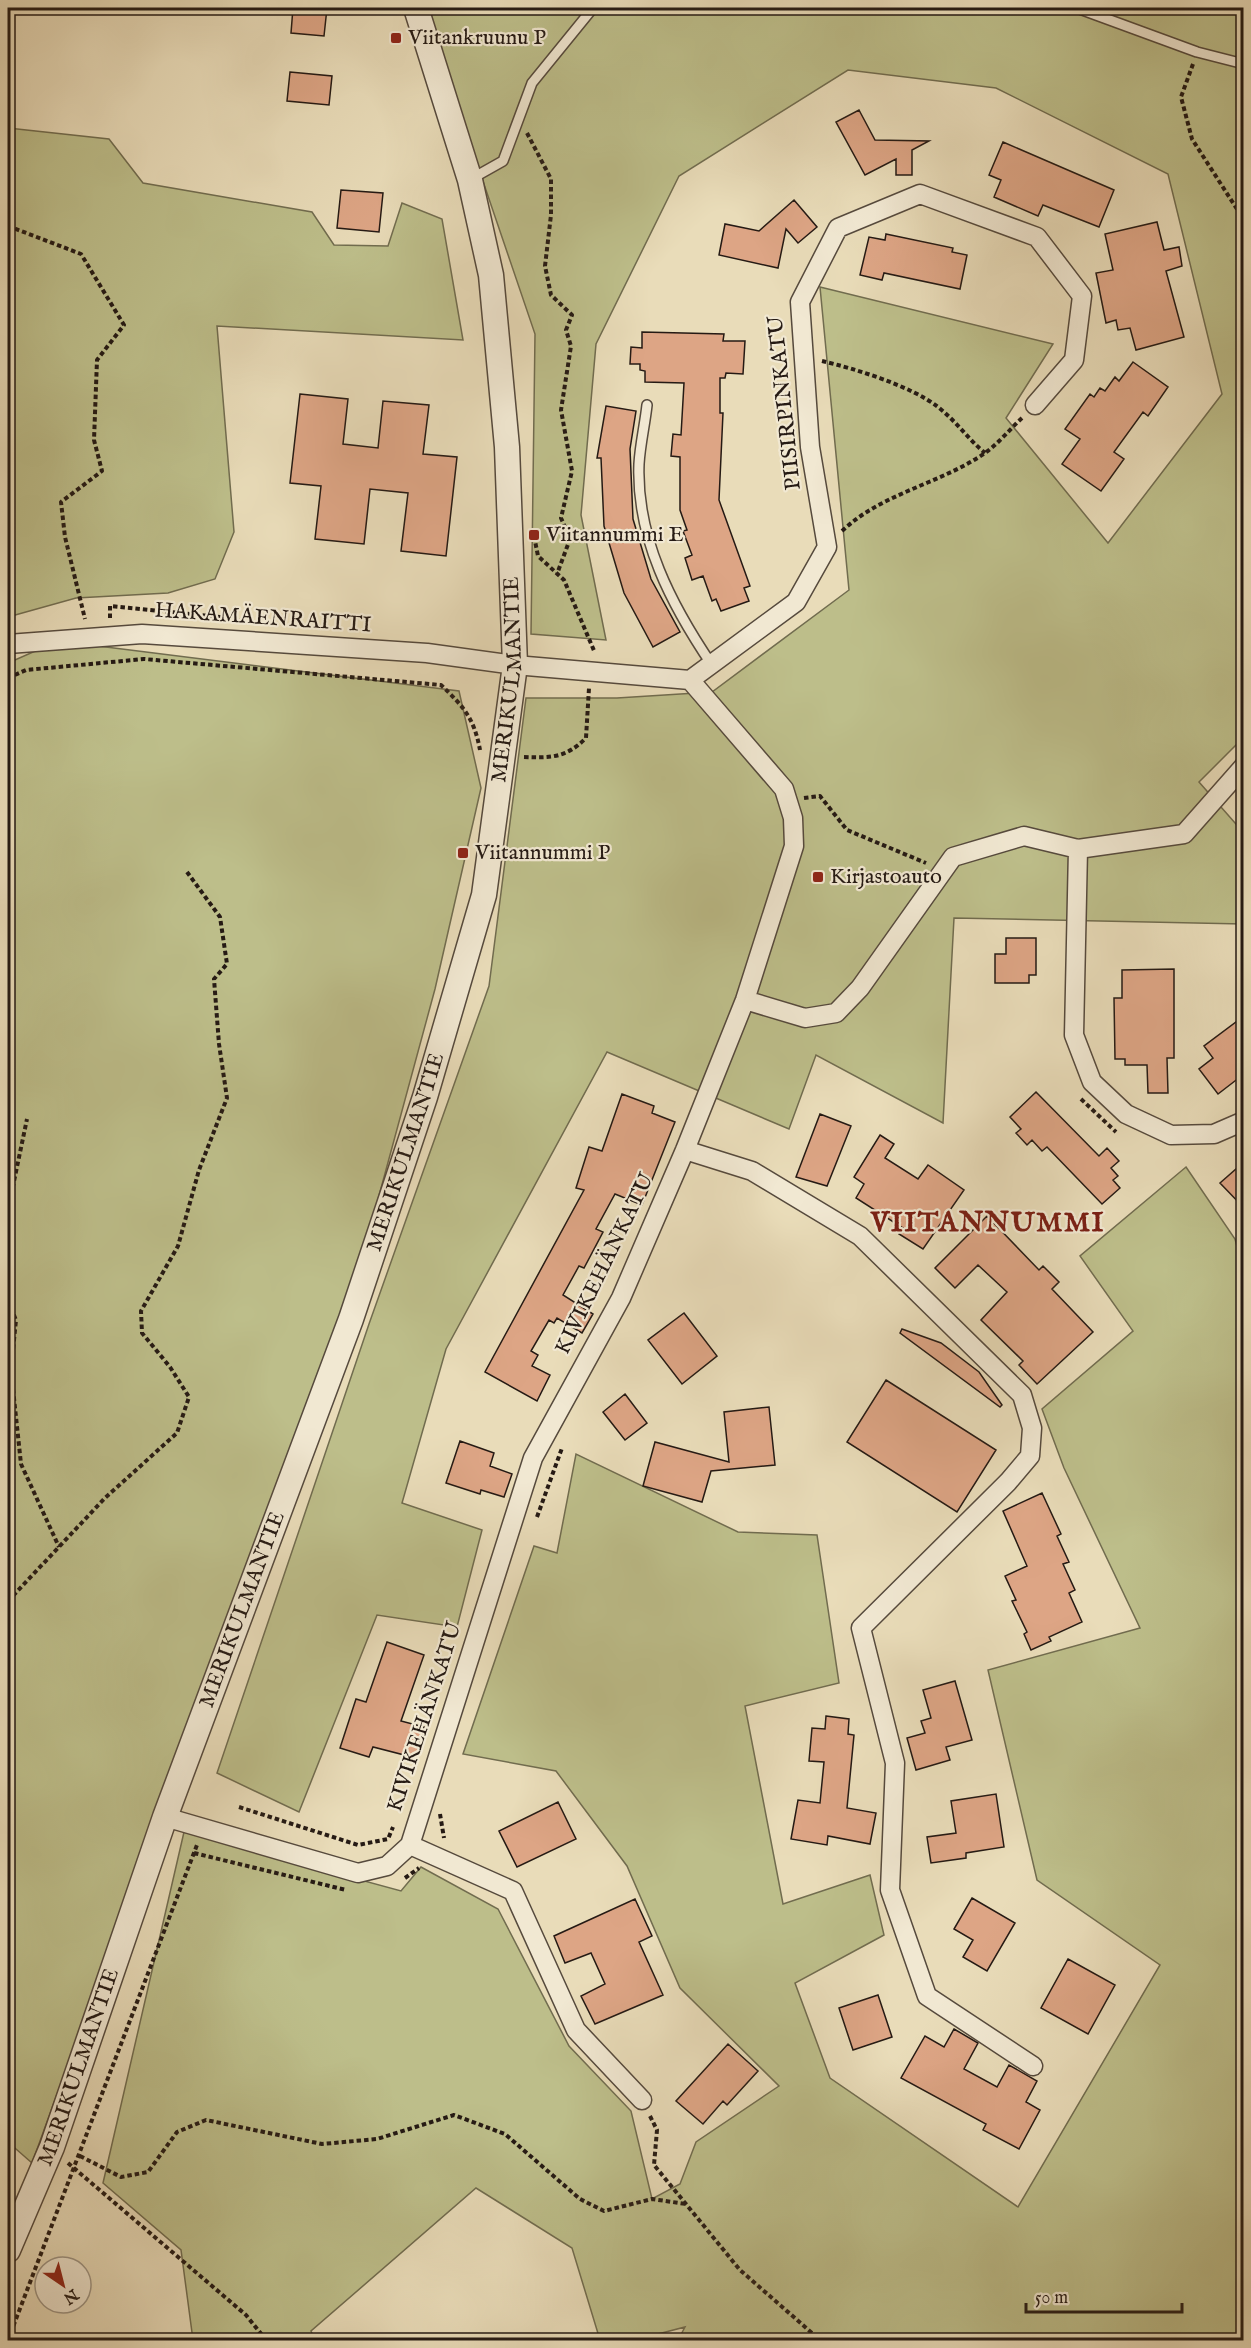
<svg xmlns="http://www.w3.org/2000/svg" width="1251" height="2348" font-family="'IM FELL English',serif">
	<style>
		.green { fill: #bdbe8a; stroke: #716c4f; stroke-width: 1.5 }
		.building { fill: #dda585; stroke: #251a14; stroke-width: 1.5 }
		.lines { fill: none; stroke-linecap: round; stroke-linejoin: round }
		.service-casing { stroke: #564a3d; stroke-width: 12 }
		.minor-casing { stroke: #564a3d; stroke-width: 21 }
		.tertiary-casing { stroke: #564a3d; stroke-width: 27 }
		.path { stroke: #251a14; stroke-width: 4; stroke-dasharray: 4.5 3; stroke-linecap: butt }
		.service { stroke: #f1e8d2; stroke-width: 9 }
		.minor { stroke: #f1e8d2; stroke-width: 18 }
		.tertiary { stroke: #f1e8d2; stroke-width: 24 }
		.poi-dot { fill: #8f2418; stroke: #f1e8d2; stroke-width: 2 }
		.labels { text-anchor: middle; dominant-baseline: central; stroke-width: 4.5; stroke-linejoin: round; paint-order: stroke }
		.poi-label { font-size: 22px; fill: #251a14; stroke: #f1e8d2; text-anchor: start }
		.street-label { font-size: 22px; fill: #251a14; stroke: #f1e8d2 }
		.district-label { font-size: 28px; font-weight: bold; letter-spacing: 1.5px; fill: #7a1f14; stroke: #f1e8d2 }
	</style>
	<rect width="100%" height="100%" fill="#e9dcb9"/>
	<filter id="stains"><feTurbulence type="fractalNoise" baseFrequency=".00333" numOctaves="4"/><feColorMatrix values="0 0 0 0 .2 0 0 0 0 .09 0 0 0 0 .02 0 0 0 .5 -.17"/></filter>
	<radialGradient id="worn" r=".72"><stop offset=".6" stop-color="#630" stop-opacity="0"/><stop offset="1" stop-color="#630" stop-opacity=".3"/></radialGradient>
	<path class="green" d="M424 8H1243V738L1199 782 1243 832V924L954 918 943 1123 816 1055 789 1129 607 1052 446 1349 402 1503 482 1530 457 1627 377 1615 299 1812 217 1773 369 1324 489 986 526 698H617L712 692 849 590 820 287 1053 344 1006 418 1108 543 1222 394 1168 174 996 88 848 70 679 176 596 344 581 515 606 640 531 634 535 334Z
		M8 128 109 139 143 183 312 212 334 245 388 246 402 203 442 219 463 340 217 326 234 532 215 579 168 593 76 598 8 617Z
		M58 641 459 691 481 788 435 989 364 1251 32 2163 8 2142V663Z
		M1186 1167 1235 1239 1243 1269V2340H678L685 2327 635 2340H600L572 2248 476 2188 311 2331 315 2340H193L181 2250 103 2183 184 1832 401 1891 421 1867 498 1909 569 2046 631 2111 652 2199 680 2184 696 2142 779 2086 680 1988 627 1866 556 1771 463 1754 534 1546 557 1553 576 1454 738 1532 817 1535 839 1683 745 1706 783 1904 870 1875 884 1935 795 1983 830 2078 1018 2207 1160 1965 1037 1880 988 1670 1140 1628 1064 1468 1042 1409 1133 1331 1080 1256Z"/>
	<path class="building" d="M293 8H327L324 36 291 33Z
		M290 72 332 76 329 105 287 101Z
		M859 110 875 140 929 141 912 150V175H896V159L865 175 836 122Z
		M1003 142 1114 190 1099 227 1043 205 1038 216 994 197 1001 180 989 175Z
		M341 190 383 193 379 232 337 228Z
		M794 200 817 227 798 243 786 229 778 268 719 255 725 224 759 231Z
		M1157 222 1164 250 1179 247 1182 266 1166 271 1184 337 1136 350 1130 328 1118 330 1116 320 1106 323 1096 273 1113 270 1105 234Z
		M886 234 953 248 952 252 967 255 960 289 884 273 882 280 860 275 869 237 885 240Z
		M642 332 724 334 723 341H745L743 374 726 373 725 378H720V413H723L719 500 750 586 744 588 749 601 721 611 716 599 712 601 703 576 692 580 685 558 692 555 683 531 687 530 680 510V457L671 456 673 434 681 435 684 383 645 382V371L640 370V364H630L631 347 642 348Z
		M1133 362 1168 387 1148 416 1143 412 1114 452 1124 459 1101 491 1062 464 1080 439 1065 429 1090 394 1094 397 1100 388 1105 391 1115 377 1119 381Z
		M300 394 348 399 343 444 378 448 383 401 429 405 423 454 457 457 446 556 401 551 408 493 370 489 364 544 315 539 321 486 290 483Z
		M606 406 636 411 630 449 633 519 651 579 680 632 653 647 624 593 604 526 601 458H597Z
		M1006 938H1036V975H1029V983H995V954H1006Z
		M1174 969V1058H1167L1168 1093H1148L1147 1065H1125V1059H1115L1114 998H1122V970Z
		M1244 1016V1074L1218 1094 1199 1069 1213 1058 1204 1046Z
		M1036 1092 1099 1156 1107 1148 1119 1161 1111 1168 1118 1176 1113 1180 1120 1188 1102 1204 1047 1147 1042 1151 1032 1140 1027 1145 1016 1133 1021 1129 1010 1117Z
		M622 1094 654 1106 652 1113 675 1122 642 1205 615 1194 596 1229 603 1232 584 1268 579 1266 563 1295 593 1314 582 1333 557 1318 554 1323 549 1320 531 1351 538 1355 532 1366 550 1375 537 1401 485 1372 584 1190 576 1188 589 1147 602 1151Z
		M820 1114 851 1126 827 1186 796 1177Z
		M880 1135 894 1144 885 1158 918 1179 928 1165 964 1190 923 1249 899 1234 903 1228 856 1198 864 1184 854 1177Z
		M1244 1162V1208L1220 1183Z
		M987 1216 1039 1270 1043 1266 1059 1282 1052 1289 1093 1332 1037 1384 1019 1365 1023 1361 981 1320 1007 1292 978 1265 955 1288 935 1268Z
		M684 1313 717 1356 682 1384 648 1340Z
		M902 1329 941 1343 979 1372 1002 1405 1000 1407 900 1333Z
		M886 1380 996 1450 957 1512 847 1442Z
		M625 1394 647 1423 625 1440 603 1412Z
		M769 1407 775 1465 711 1471 702 1502 643 1486 655 1442 729 1462 724 1412Z
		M460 1441 494 1453 490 1466 512 1474 504 1497 481 1490 480 1494 446 1483Z
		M1042 1493 1061 1534 1057 1536 1069 1562 1063 1564 1075 1590 1069 1593 1082 1622 1049 1637 1051 1641 1031 1650 1024 1634 1027 1632 1012 1601 1016 1600 1005 1576 1027 1566 1003 1511Z
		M387 1642 424 1655 401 1721 424 1727 416 1758 373 1747 369 1757 340 1748 356 1699 366 1702Z
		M955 1681 972 1740 946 1747 950 1760 916 1770 907 1738 925 1733 921 1721 931 1718 923 1690Z
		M826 1716 849 1719 848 1734 854 1735 847 1808 876 1813 870 1844 828 1836 827 1845 791 1839 798 1800 820 1803 824 1762 809 1761 812 1728 825 1729Z
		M996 1794 1004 1847 966 1853V1858L931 1863 927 1837 956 1833 951 1801Z
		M558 1802 576 1839 517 1867 499 1831Z
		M972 1898 1015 1923 987 1971 963 1957 973 1940 954 1929Z
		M635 1899 652 1936 639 1942 663 1995 595 2024 581 1996 605 1984 591 1953 565 1963 554 1936Z
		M1068 1959 1115 1985 1088 2034 1041 2008Z
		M878 1995 892 2037 853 2050 839 2008Z
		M954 2029 978 2043 964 2069 997 2087 1009 2065 1037 2081 1026 2102 1040 2110 1019 2149 983 2130 986 2124 901 2078 925 2036 944 2047Z
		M728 2044 758 2071 727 2105 723 2101 703 2124 676 2101Z"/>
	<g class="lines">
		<g class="service-casing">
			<path id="service" d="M1077 8 1197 52 1244 64
				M471 179 503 161 532 83 593 8
				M647 405C645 424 640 445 639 464 636 538 672 606 712 665"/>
		</g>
		<g class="minor-casing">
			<path id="minor" d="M8 644 142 634 427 653 515 665 690 680 784 789 793 818 794 846 745 1000 685 1150 621 1298 533 1458 410 1845 387 1866 358 1873 165 1817
				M690 680 796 602 827 547 810 447 800 302 838 228 920 194 1037 237 1082 296 1074 360 1035 405
				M1078 849 1074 1035 1092 1082 1126 1114 1171 1135 1214 1134 1244 1121
				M745 1000 805 1018 836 1013 860 988 953 857 1024 836 1078 849 1184 834 1244 766
				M685 1150 752 1171 860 1236 1022 1395 1032 1428 1030 1456 1008 1482 861 1628 895 1763 890 1890 927 1996 1033 2066
				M410 1845 513 1891 576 2030 642 2100"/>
		</g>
		<g class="tertiary-casing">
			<g id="tertiary">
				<path id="s1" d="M8 2250 52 2147 165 1817 351 1319 425 1097 484 895 515 665 507 447 491 275 470 180 416 8"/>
			</g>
		</g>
		<path class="path" d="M1193 64 1181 97 1192 139 1244 220
			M527 133 551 179V215L545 266 551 295 572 315 566 330 571 346 561 410 572 471 561 518 570 539 557 574
			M8 226 81 254 124 325 97 360 94 440 102 471 61 502 65 537 85 619
			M822 361C856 369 911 386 938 407 956 421 968 439 985 453
			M842 531C882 493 940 484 985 453 998 444 1010 429 1022 418
			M534 536 538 556 564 580 595 653
			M110 618V606L240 619
			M8 678 26 670 144 659 441 685C464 707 474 718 480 750
			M524 757C551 758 566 758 586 738L589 688
			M804 798 820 796 847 830 926 863
			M1081 1099 1116 1132
			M8 1210 27 1119
			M8 1301 16 1320 11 1370 21 1464 59 1547
			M537 1517 562 1448
			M8 1601 105 1498 177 1433 189 1397 170 1367 142 1333 141 1311 178 1246 199 1170 227 1098 219 1044 214 979 227 964 220 917 187 872
			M239 1807 358 1845 388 1839 393 1827
			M440 1814 444 1838
			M194 1853 346 1890
			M405 1878 419 1868
			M8 2112 11 2115 13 2126
			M650 2116 657 2130 654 2165 740 2270 820 2340
			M80 2156 121 2177 148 2172 177 2132 206 2120 322 2144 377 2139 454 2115 505 2134 580 2199 604 2211 652 2199 686 2204
			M68 2163 246 2315 266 2340
			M8 2340 197 1845"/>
		<use href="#service" class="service"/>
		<use href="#minor" class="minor"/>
		<use href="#tertiary" class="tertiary"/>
	</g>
	<g class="poi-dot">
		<rect x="390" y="32" width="12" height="12" rx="3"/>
		<rect x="528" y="529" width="12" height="12" rx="3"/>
		<rect x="457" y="847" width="12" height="12" rx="3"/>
		<rect x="812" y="871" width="12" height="12" rx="3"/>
	</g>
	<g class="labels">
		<g class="poi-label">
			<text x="408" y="38">Viitankruunu P</text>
			<text x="546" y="535">Viitannummi E</text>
			<text x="475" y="853">Viitannummi P</text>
			<text x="830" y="877">Kirjastoauto</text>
		</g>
		<g class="street-label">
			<text transform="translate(785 403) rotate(-96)">PIISIRPINKATU</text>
			<text transform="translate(263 618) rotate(4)">HAKAMÄENRAITTI</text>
			<text stroke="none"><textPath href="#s1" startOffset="1654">MERIKULMANTIE</textPath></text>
			<text stroke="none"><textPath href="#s1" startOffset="1168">MERIKULMANTIE</textPath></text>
			<text transform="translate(605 1264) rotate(-64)">KIVIKEHÄNKATU</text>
			<text stroke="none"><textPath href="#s1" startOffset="682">MERIKULMANTIE</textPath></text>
			<text transform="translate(425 1717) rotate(-72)">KIVIKEHÄNKATU</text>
			<text stroke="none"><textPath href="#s1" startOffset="196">MERIKULMANTIE</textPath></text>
		</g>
		<g class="district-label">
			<text x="988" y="1223">VIITANNUMMI</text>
		</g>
	</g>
	<rect width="1251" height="2348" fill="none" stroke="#e9dcb9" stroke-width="30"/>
	<rect x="9" y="9" width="1233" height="2330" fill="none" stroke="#251a14" stroke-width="3"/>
	<rect x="15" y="15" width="1221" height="2318" fill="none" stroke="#251a14" stroke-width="1.5"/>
	<g transform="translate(63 2285) rotate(145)"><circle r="28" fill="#f1e8d2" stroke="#9f9686" stroke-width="1.5"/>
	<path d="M0-4.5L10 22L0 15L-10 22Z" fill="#8f2418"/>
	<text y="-9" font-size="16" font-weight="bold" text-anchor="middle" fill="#251a14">N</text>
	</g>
	<path d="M1026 2303v9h156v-9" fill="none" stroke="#251a14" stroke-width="3"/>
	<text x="1035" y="2303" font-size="18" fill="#251a14" stroke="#f1e8d2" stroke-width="4.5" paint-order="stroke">50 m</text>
	<rect width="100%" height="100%" filter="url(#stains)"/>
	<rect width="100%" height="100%" fill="url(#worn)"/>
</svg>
